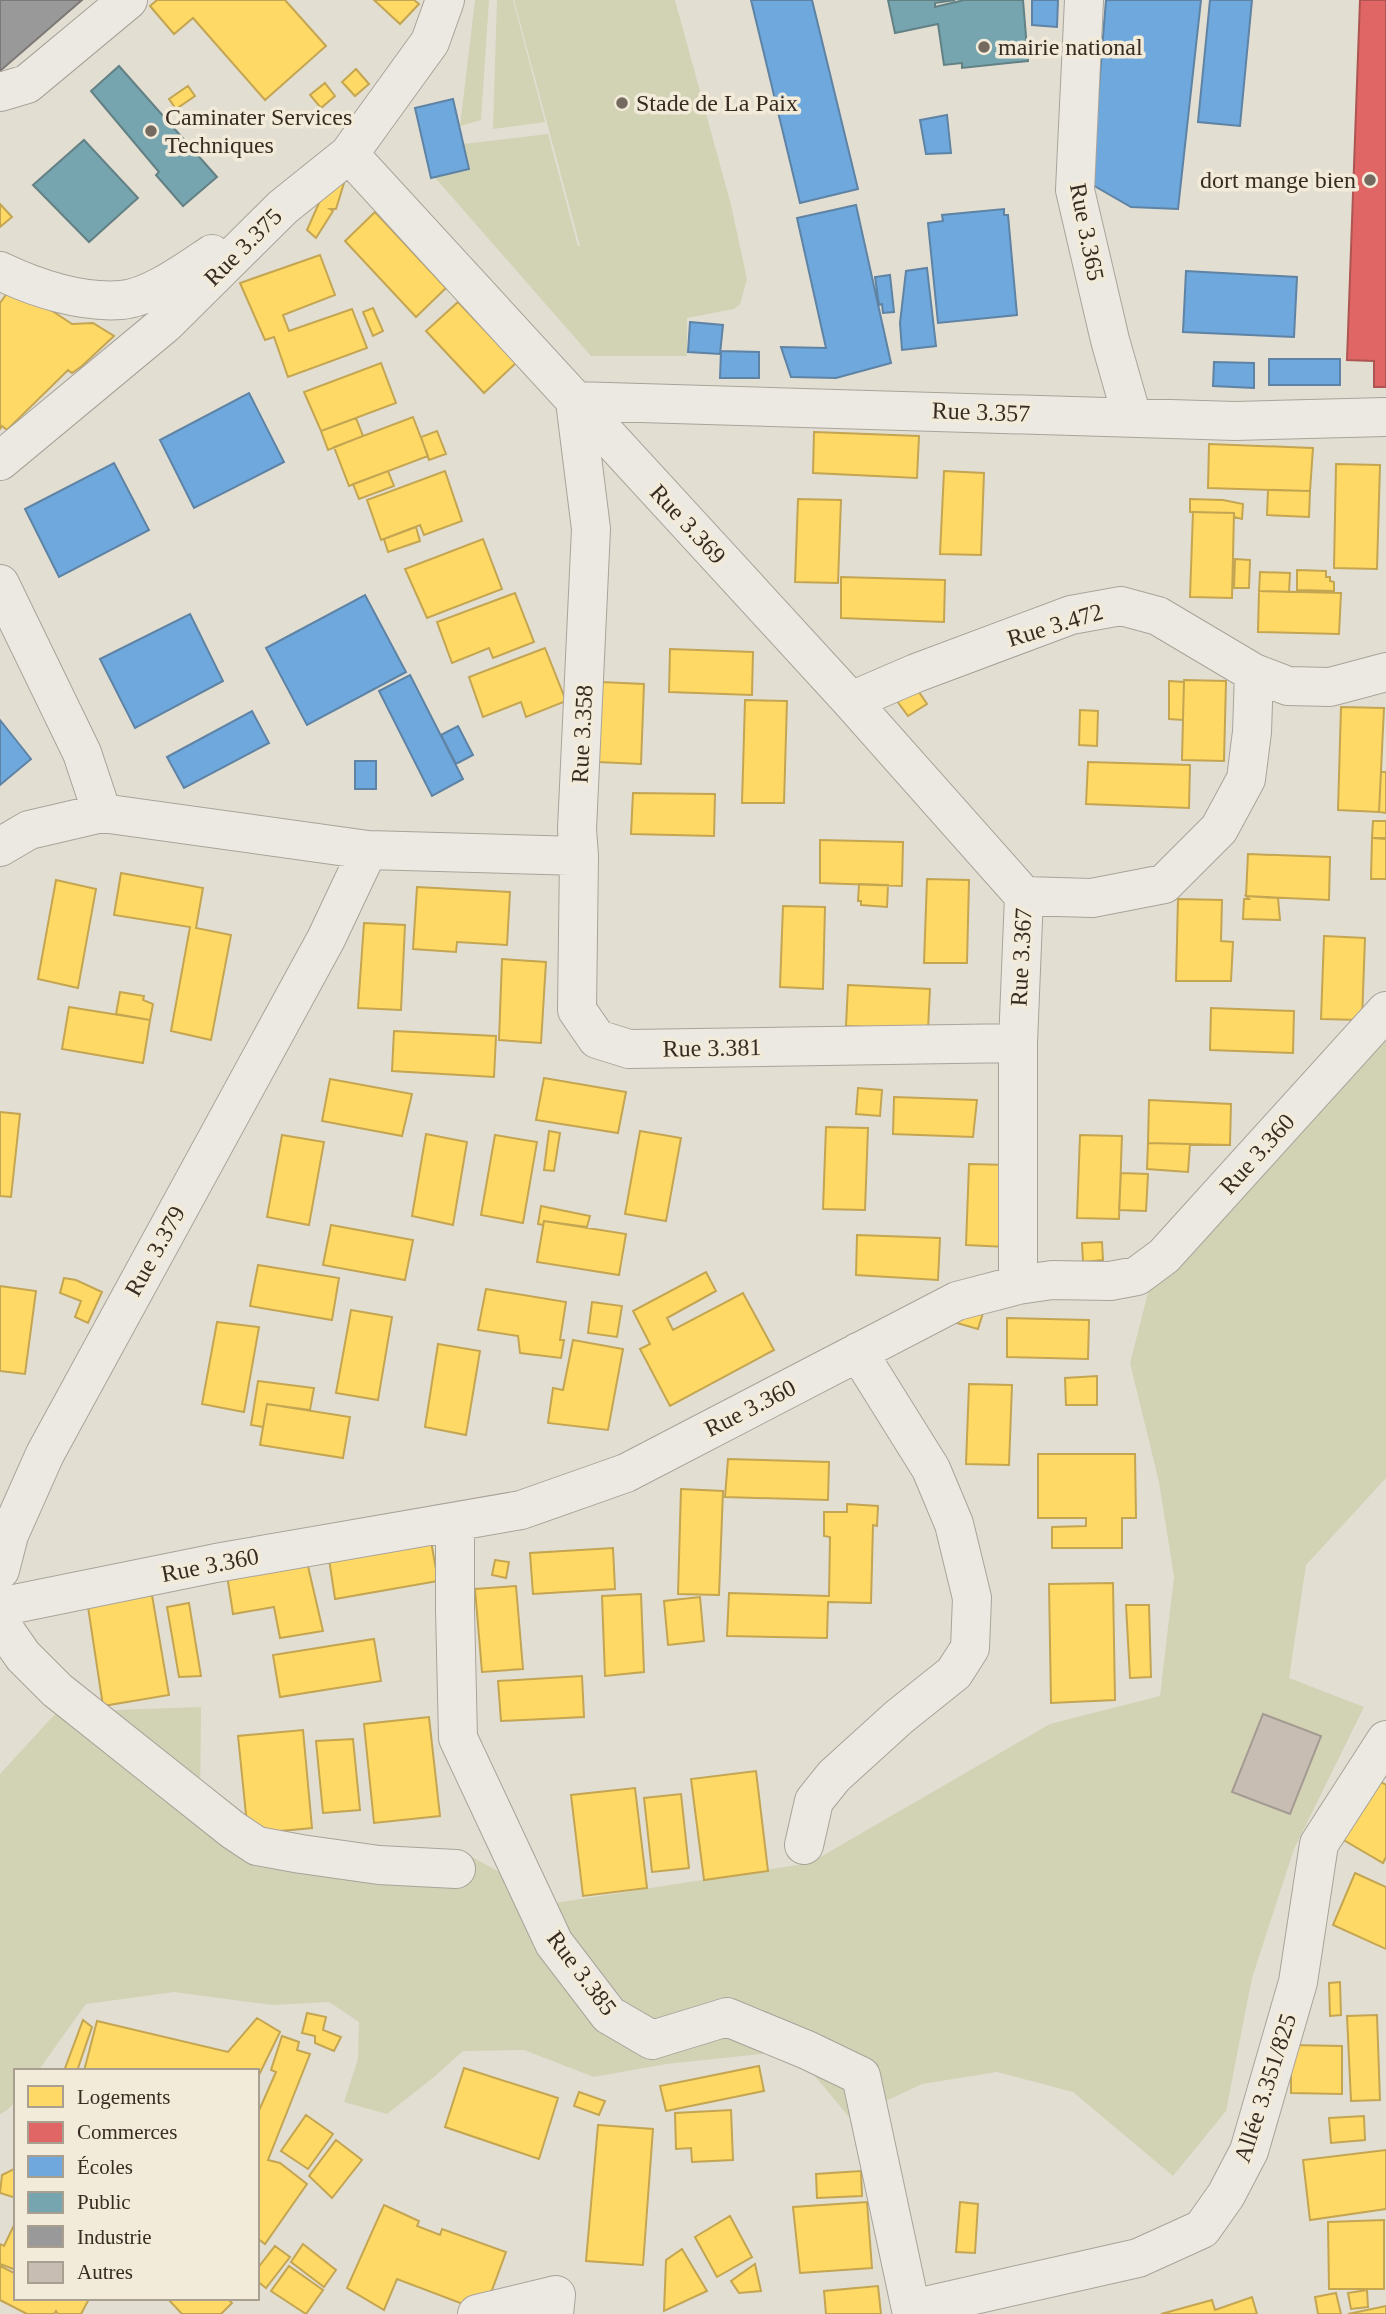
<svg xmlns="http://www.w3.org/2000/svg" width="1386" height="2314" font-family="Georgia,serif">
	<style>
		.green { fill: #d2d2b5 }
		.homes { fill: #ffd966; stroke: #c3a552; stroke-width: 2 }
		.shops { fill: #e06666; stroke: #ae5552; stroke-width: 2 }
		.schools { fill: #6fa8dc; stroke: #5e83a4; stroke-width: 2 }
		.public { fill: #76a5af; stroke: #638185; stroke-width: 2 }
		.industry { fill: #999; stroke: #7c7875; stroke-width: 2 }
		.building { fill: #c7bdb2; stroke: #a49a91; stroke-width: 2 }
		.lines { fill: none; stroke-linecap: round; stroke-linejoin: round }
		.minor-casing { stroke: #a9a39a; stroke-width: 40 }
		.minor { stroke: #ece9e2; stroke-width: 38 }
		.poi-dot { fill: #746a60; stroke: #f3ebd9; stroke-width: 2.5 }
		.labels { text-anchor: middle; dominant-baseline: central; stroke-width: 7; stroke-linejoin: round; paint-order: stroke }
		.poi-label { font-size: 24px; fill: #382c22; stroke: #f3ebd9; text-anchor: start }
		.street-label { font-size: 24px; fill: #382c22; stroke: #f3ebd9 }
	</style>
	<rect width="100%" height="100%" fill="#e3ded2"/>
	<path class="green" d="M475 0H489L481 120 460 126Z
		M497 0H513L545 122 493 129Z
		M514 0H675L731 205 747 279 740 304 734 309 687 318V356H591L431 173 468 163 463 144 548 134 578 246H580Z
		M1386 1022V1478L1306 1565 1289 1678 1364 1707 1294 1849 1252 1978 1226 2111 1173 2176 1073 2092 997 2072 922 2084 850 2118 809 2069 781 2052 666 2064 594 2077 524 2050 463 2051 434 2077 387 2114 344 2102 358 2059 359 2022 329 2002 272 2005 174 1992 86 2004 38 2071H16C16 2092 22 2103 0 2114V1774L57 1712 201 1707 200 1807 255 1840 463 1852 555 1903 810 1863 1050 1724 1160 1696 1174 1577 1159 1482 1130 1363 1148 1293 1215 1203Z"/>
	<path class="homes" d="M157 0H285L326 46 265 100 193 18 174 34 150 6Z
		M374 0H414L419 4 400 24Z
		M356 69 369 84 355 96 342 82Z
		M325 83 335 96 321 108 310 95Z
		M188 86 195 96 176 109 169 99Z
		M330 178 344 183 336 209H330L333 211 316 238 307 230Z
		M0 204 12 217 0 227Z
		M375 212 446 288 416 317 345 241Z
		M320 255 335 295 283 315 289 331 352 309 367 348 288 377 274 337 265 340 240 283Z
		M13 285 72 324 93 323 114 336 82 366 72 373 68 370 7 430 2 426 0 429V303Z
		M458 302 516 363 484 393 426 331Z
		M373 308 383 331 373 336 363 312Z
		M381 363 396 403 321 431 304 392Z
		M413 417 428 456 349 486 334 447Z
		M356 418 363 436 328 450 321 431Z
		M437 431 446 454 429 460 421 437Z
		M814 432 919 436 917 478 813 473Z
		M1209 444 1313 448 1310 491 1208 488Z
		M1336 464 1380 465 1377 569 1334 568Z
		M388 471 394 486 359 499 353 484Z
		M445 471 462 521 424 535 420 525 381 540 367 500Z
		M944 471 984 473 981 555 940 554Z
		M1268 490 1310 491 1309 517 1267 515Z
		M798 499 841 500 838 583 795 582Z
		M1190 499 1223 500 1243 504 1242 519 1234 517V513L1190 512Z
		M1193 512 1234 513 1232 598 1190 597Z
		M416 527 420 541 388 552 384 539Z
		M483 539 502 589 427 618 405 569Z
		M1235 559 1250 560 1249 588H1234Z
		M1297 570 1326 571V577H1330V581L1334 582V591L1297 590Z
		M1260 572 1290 573 1289 592 1259 591Z
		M841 577 945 580 944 622 841 618Z
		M1259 591 1341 593 1339 634 1258 632Z
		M515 593 534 642 493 658 489 648 452 663 437 622Z
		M545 648 566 701 526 717 521 702 483 717 469 677Z
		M670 649 753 652 752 695 669 692Z
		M1184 680 1226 681 1224 761 1182 760Z
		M1169 681 1184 682 1183 720 1169 719Z
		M601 682 644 684 641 764 598 762Z
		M917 689 927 704 908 716 897 701Z
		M745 700 787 701 784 803H742Z
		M1341 707 1384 708 1379 812 1338 810Z
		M1080 710 1098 711 1097 746 1079 745Z
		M1088 762 1190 765 1189 808 1086 804Z
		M1381 772H1386V813L1379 812Z
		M633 793 715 794 714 836 631 834Z
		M1373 821H1386V839L1372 838Z
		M1372 838H1386V879H1371Z
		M820 840 903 842 902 886 820 883Z
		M1248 854 1330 857 1329 900 1246 896Z
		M121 873 203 888 196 928 231 935 211 1040 171 1031 190 927 114 915Z
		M927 879 969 880 967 963H924Z
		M56 880 96 889 78 988 38 979Z
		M859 884 888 885 887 907 861 905V901H858Z
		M417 887 510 892 507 945 457 942 456 952 413 949Z
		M1246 896 1278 898 1280 920 1243 919 1244 899H1249Z
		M1178 899 1222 900 1221 941 1233 942 1231 981H1176Z
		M783 906 825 907 823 989 780 987Z
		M364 923 405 925 401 1010 358 1008Z
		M1324 936 1365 938 1362 1020 1321 1019Z
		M502 959 546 962 541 1043 499 1040Z
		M848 985 930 989 928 1030 846 1026Z
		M120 992 144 996 143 1000 153 1004 150 1020 116 1014Z
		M69 1007 150 1020 143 1063 62 1049Z
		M1211 1008 1294 1011 1293 1053 1210 1050Z
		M394 1031 496 1036 494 1077 392 1071Z
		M544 1078 626 1092 618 1133 536 1120Z
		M330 1079 412 1094 402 1136 322 1121Z
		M858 1088 882 1090 880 1116 856 1114Z
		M894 1097 977 1100 973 1137 893 1134Z
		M1149 1100 1231 1104 1230 1145 1148 1143Z
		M0 1112 20 1114 11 1197 0 1196Z
		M826 1127 868 1128 865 1210 823 1209Z
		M549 1131 560 1133 554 1171 544 1170Z
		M640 1131 681 1138 666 1221 625 1214Z
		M426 1134 467 1142 453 1225 412 1216Z
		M282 1135 324 1142 309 1225 267 1217Z
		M495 1135 537 1142 523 1223 481 1215Z
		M1080 1135 1122 1136 1119 1219 1077 1218Z
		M1148 1143 1190 1144 1188 1172 1147 1169Z
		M969 1164 1010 1165 1007 1247 966 1245Z
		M1121 1173 1148 1174 1146 1211 1119 1210Z
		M541 1206 590 1216 587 1227 544 1221 543 1225 538 1224Z
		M544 1221 626 1234 619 1275 537 1262Z
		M331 1225 413 1240 405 1280 323 1265Z
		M857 1235 940 1238 938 1280 856 1275Z
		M1102 1242 1103 1260 1083 1262 1082 1243Z
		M258 1265 339 1278 332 1320 250 1306Z
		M706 1272 716 1291 667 1318 673 1330 743 1293 774 1350 670 1406 640 1349 650 1344 633 1311Z
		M64 1278 76 1280 102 1292 88 1323 75 1317 81 1301 60 1293Z
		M0 1286 36 1291 25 1374 0 1371Z
		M486 1289 566 1302 560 1340H564L561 1358 520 1353 518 1336 478 1330Z
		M592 1302 622 1306 617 1337 588 1333Z
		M962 1307 983 1313 978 1329 957 1323Z
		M351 1310 392 1317 378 1400 336 1393Z
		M1007 1318 1089 1320 1088 1359 1007 1357Z
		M217 1322 259 1327 244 1412 202 1404Z
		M573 1340 623 1349 608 1430 548 1423 553 1388 563 1390Z
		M438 1344 480 1351 466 1435 425 1427Z
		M1097 1376V1405H1066L1065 1378Z
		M258 1381 314 1388 310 1410 267 1404 263 1427 251 1425Z
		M969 1384 1012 1385 1009 1465 966 1464Z
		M267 1404 350 1417 343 1458 260 1445Z
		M1038 1454H1135L1136 1518H1122V1548H1052V1527L1086 1526V1518H1038Z
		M728 1459 829 1462 828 1500 725 1497Z
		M681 1489 723 1491 719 1595 678 1594Z
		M847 1504 878 1506 877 1526 873 1525 871 1603 828 1602 827 1638 727 1636 729 1593 829 1596 830 1537 824 1536V1512H847Z
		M431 1541 438 1581 335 1599 329 1559Z
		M613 1548 615 1589 533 1594 530 1553Z
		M495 1560 509 1562 506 1578 492 1575Z
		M307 1562 323 1631 280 1638 274 1607 233 1614 227 1575Z
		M1113 1583 1115 1700 1051 1703 1049 1584Z
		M516 1586 523 1669 482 1672 475 1589Z
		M641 1594 644 1672 605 1676 602 1596Z
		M152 1595 169 1695 103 1706 88 1607Z
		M700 1597 704 1641 668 1645 664 1601Z
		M189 1603 201 1676 179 1677 167 1607Z
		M1126 1605H1149L1151 1677 1130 1678Z
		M374 1639 381 1681 280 1697 273 1655Z
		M582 1676 584 1717 501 1721 498 1681Z
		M429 1717 440 1816 374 1823 364 1724Z
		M303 1730 312 1828 248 1834 238 1736Z
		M353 1739 360 1810 323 1813 316 1741Z
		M756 1771 768 1871 704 1880 691 1779Z
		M1370 1776 1386 1785V1857L1383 1863 1335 1835Z
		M635 1788 647 1888 583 1896 571 1795Z
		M681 1794 689 1868 652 1872 644 1798Z
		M1355 1873 1386 1887V1949L1333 1925Z
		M1340 1982 1341 2015 1330 2016 1329 1983Z
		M307 2013 326 2017 323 2030 341 2037 334 2051 315 2043V2036L302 2033Z
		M1377 2015 1380 2100 1351 2101 1347 2016Z
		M257 2018 280 2032 257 2079V2071H84L97 2021 228 2052Z
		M83 2020 92 2027 77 2071H64Z
		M282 2036 299 2042 297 2050 310 2054 268 2160 280 2163 307 2184 265 2244 257 2238V2115L276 2072 271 2070Z
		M1291 2045 1342 2046V2094L1291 2093Z
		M759 2066 764 2091 666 2111 660 2086Z
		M464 2068 558 2098 539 2159 445 2127Z
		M579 2092 605 2101 599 2115 574 2106Z
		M731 2110 733 2160 692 2162 691 2148 676 2149 675 2113Z
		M306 2115 333 2134 308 2169 281 2151Z
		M1364 2116 1365 2140 1331 2143 1329 2118Z
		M598 2125 653 2129 643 2265 586 2261Z
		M336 2140 362 2160 332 2198 309 2176Z
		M1386 2150V2209L1310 2220 1303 2160Z
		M16 2168V2198L0 2193 2 2175Z
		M861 2171 862 2196 817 2198 816 2174Z
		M867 2202 872 2268 800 2273 793 2207Z
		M960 2202 978 2204 975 2253 956 2252Z
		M384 2205 419 2221 417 2226 440 2235 442 2229 506 2252 484 2312 397 2279 384 2310 347 2288Z
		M730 2216 752 2257 717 2277 695 2237Z
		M1384 2220V2289H1329L1328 2222Z
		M16 2221V2270L0 2264V2244L4 2246Z
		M303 2244 336 2270 324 2287 291 2262Z
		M275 2246 290 2257 266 2288 257 2281V2269Z
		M682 2249 707 2291 664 2311 666 2260Z
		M755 2264 761 2291 739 2293 731 2281Z
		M0 2266 16 2274V2298H82L88 2301 81 2314H58L56 2311 54 2314H27L0 2300Z
		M289 2266 323 2290 306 2314 271 2291Z
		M878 2286 881 2314H826L824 2291Z
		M1367 2290 1368 2307 1351 2309 1348 2293Z
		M1336 2293 1341 2314H1318L1315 2297Z
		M1252 2297 1257 2314H1161L1212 2300 1215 2310Z
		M167 2298H227L232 2303 221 2314H182Z
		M1386 2306V2314H1348Z"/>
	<path class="shops" d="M1360 0H1386V387H1374V361L1347 360Z"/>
	<path class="schools" d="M751 0H812L858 189 800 203Z
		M1032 0H1058L1057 27 1032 25Z
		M1106 0H1201L1178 209 1131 207 1091 184Z
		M1210 0H1252L1240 126 1198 122Z
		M453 99 469 169 431 178 415 108Z
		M947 115 951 153 926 154 920 120Z
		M856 205 891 363 836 378 791 377 781 347 826 348 797 218Z
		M1004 209V215H1008L1017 315 938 323 928 223 943 221 942 215Z
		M927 268 936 346 902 350 900 323 906 271Z
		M1186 271 1297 277 1294 337 1183 332Z
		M890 275 894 312 883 313 882 304 879 305 875 277Z
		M690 322 723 325 720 354 688 352Z
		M721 351 759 352V378H720Z
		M1269 359H1340V385H1269Z
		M1214 362 1254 363V388L1213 386Z
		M249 393 284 462 194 508 160 440Z
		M114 463 149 530 59 577 25 509Z
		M365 595 406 672 307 725 266 648Z
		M190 614 223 681 135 728 100 659Z
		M410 675 463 779 432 796 379 691Z
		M252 711 269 743 184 788 167 757Z
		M0 720 31 759 0 785Z
		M458 726 473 755 456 764 441 735Z
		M355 761H376V789H355Z"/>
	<path class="public" d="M888 0H955L935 3V7L964 0H1023L1028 61 962 68V63L944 65 938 24 895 33Z
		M119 66 217 177 183 206 156 175 159 172 91 91Z
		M84 140 138 198 89 242 33 185Z"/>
	<path class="industry" d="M0 0H82L0 71Z"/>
	<path class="building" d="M1263 1714 1321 1736 1290 1814 1232 1792Z"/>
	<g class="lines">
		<g class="minor-casing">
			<path id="minor" d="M1084 0 1075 190 1110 340 1132 417
				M0 92 27 84 128 0
				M349 154 851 701 1024 896
				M0 271C35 288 81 303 121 300 150 298 188 270 212 254
				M0 461 165 324 283 207 349 154 430 42 445 0
				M0 584 82 753 102 813 29 830 0 847
				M851 701 916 673 1071 615 1121 606 1158 616 1254 673
				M102 813 368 850 579 856 577 829 591 529 575 401 1235 421 1386 417
				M579 856 577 1010 597 1039 629 1049 1018 1043
				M1018 1285V1043L1024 896 1092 898 1164 884 1219 829 1246 779 1252 732 1254 673 1288 686 1330 687 1386 672
				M455 1522V1609L458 1738 554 1943 609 2015 652 2040 727 2017 807 2050 861 2076 912 2314
				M0 1570 9 1535 45 1454 326 939 368 850
				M0 1607 216 1563 521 1510 626 1473 957 1301 1018 1285 1052 1280 1110 1281 1137 1276 1164 1256 1386 1011
				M0 1623 23 1656 57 1690 233 1830 257 1846 301 1854 379 1865 456 1869
				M804 1845 814 1801 834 1776 899 1717 954 1673 970 1648 972 1598 954 1524 931 1469 858 1352
				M912 2309 1138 2258 1202 2229 1226 2195 1249 2151 1298 1982 1319 1844 1386 1740
				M477 2314 556 2295 554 2314"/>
		</g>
		<use href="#minor" class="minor"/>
	</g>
	<g class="poi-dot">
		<circle cx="984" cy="47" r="7"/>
		<circle cx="622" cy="103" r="7"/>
		<circle cx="151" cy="131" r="7"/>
		<circle cx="1370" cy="180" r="7"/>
	</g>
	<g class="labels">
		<g class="poi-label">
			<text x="998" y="47">mairie national</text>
			<text x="636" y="103">Stade de La Paix</text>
			<text x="165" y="117">Caminater Services<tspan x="165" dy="28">Techniques</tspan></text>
			<text x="1356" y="180" text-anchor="end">dort mange bien</text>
		</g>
		<g class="street-label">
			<text transform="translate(1087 232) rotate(79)">Rue 3.365</text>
			<text transform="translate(243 247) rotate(-45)">Rue 3.375</text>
			<text transform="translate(981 412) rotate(2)">Rue 3.357</text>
			<text transform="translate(688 524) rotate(47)">Rue 3.369</text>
			<text transform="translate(1055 625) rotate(-17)">Rue 3.472</text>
			<text transform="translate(582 734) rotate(-87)">Rue 3.358</text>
			<text transform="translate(1021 957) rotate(-87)">Rue 3.367</text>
			<text transform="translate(712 1048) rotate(-1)">Rue 3.381</text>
			<text transform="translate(1257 1154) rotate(-48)">Rue 3.360</text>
			<text transform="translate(155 1251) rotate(-61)">Rue 3.379</text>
			<text transform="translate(750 1408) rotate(-27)">Rue 3.360</text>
			<text transform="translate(210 1565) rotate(-11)">Rue 3.360</text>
			<text transform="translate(582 1973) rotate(53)">Rue 3.385</text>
			<text transform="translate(1265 2088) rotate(-72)">Allée 3.351/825</text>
		</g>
	</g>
	<rect x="14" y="2069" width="245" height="231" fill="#f3ebd9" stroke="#a89f90" stroke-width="2"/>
	<rect x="28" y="2086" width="35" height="21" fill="#ffd966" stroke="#a89f90" stroke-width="2"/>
	<text x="77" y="2104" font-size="21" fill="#382c22">Logements</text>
	<rect x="28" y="2122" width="35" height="21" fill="#e06666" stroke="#a89f90" stroke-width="2"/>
	<text x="77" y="2139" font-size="21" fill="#382c22">Commerces</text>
	<rect x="28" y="2156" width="35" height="21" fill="#6fa8dc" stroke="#a89f90" stroke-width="2"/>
	<text x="77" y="2174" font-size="21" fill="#382c22">Écoles</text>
	<rect x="28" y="2192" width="35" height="21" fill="#76a5af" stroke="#a89f90" stroke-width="2"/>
	<text x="77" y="2209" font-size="21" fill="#382c22">Public</text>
	<rect x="28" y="2226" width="35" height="21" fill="#999999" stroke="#a89f90" stroke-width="2"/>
	<text x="77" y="2244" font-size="21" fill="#382c22">Industrie</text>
	<rect x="28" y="2262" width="35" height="21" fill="#c7bdb2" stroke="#a89f90" stroke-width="2"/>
	<text x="77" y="2279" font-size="21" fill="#382c22">Autres</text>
</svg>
